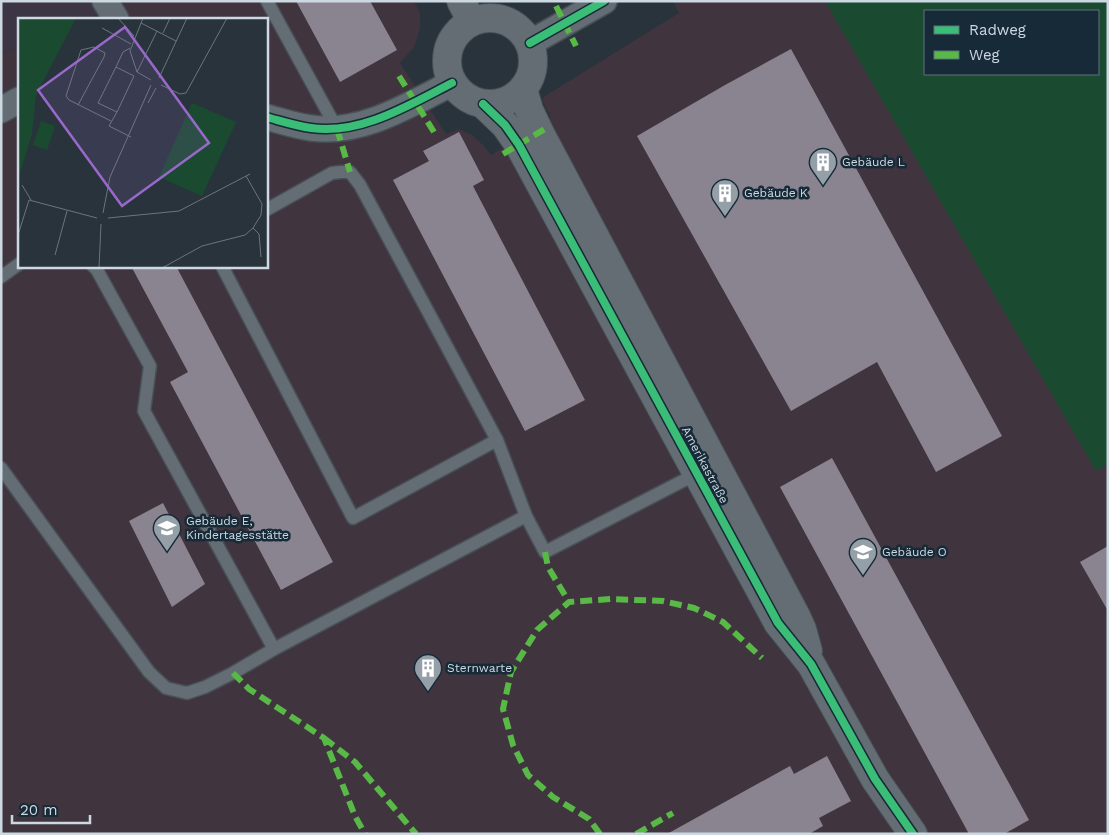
<svg xmlns="http://www.w3.org/2000/svg" width="1109" height="835" font-family="'Work Sans',sans-serif">
	<style>
		.commercial { fill: #3b3544 }
		.education { fill: #40343e; fill-rule: evenodd }
		.green { fill: #1a4b31; fill-rule: evenodd }
		.building { fill: #8a8491 }
		.lines { fill: none; stroke-linecap: round; stroke-linejoin: round }
		.service-casing { stroke: #475058; stroke-width: 15 }
		.minor-casing { stroke: #475058; stroke-width: 28 }
		.tertiary-casing { stroke: #475058; stroke-width: 30 }
		.service { stroke: #646d73; stroke-width: 12 }
		.minor { stroke: #646d73; stroke-width: 25 }
		.tertiary { stroke: #646d73; stroke-width: 28 }
		.quiet { stroke: #58b947; stroke-width: 6; stroke-dasharray: 12 6; stroke-linecap: butt }
		.cycleway-casing { stroke: #172a38; stroke-width: 11 }
		.cycleway { stroke: #3abd76; stroke-width: 8 }
		.labels { text-anchor: middle; dominant-baseline: central; stroke-width: 5; stroke-linejoin: round; paint-order: stroke }
		.poi-label { font-size: 12px; fill: #cdd9e2; stroke: #172a38; text-anchor: start }
		.street-label { font-size: 12px; fill: #cdd9e2; stroke: #172a38 }
		.inset-road { fill: none; stroke: #6b757e; stroke-width: 1 }
		.view { fill: #9869cb; fill-opacity: 0.15; stroke: #9869cb; stroke-width: 2.5 }
		.inset-edge { fill: none; stroke: #cdd9e2; stroke-width: 2.5 }
	</style>
	<rect width="100%" height="100%" fill="#29333b"/>
	<path class="commercial" d="M1 1H120L122 5 87 19H19V46L1 53Z"/>
	<path class="education" d="M120 1H414L420 13V29L414 47 400 63 446 134 459 129 472 135 483 145 491 155 551 118 542 100 545 96 679 13 673 1H1108V834H1V53L19 46V266H266V19H87L122 5ZM925 11H1098V74H925Z"/>
	<path class="green" d="M825 1H1108V464L1096 471ZM925 11H1098V74H925Z"/>
	<path class="building" d="M296 1H370L397 50 340 82Z
		M791 49 1002 436 936 472 877 362 791 411 637 136 725 85Z
		M459 132 484 180 473 186 585 400 525 431 393 180 429 161 423 151Z
		M131 266H176L333 562 281 590 170 382 188 372Z
		M832 458 1029 820 1004 834H969L780 487Z
		M163 503 205 584 172 607 129 521Z
		M1108 546V611L1080 562Z
		M827 756 851 801 819 818 823 826 809 834H667L790 766 794 774Z"/>
	<g class="lines">
		<g class="service-casing">
			<path id="service" d="M267 1 337 129
				M266 210 332 173 341 172H350L360 185 497 440 526 516 545 552 700 472
				M93 266 97 270 150 366 144 411 274 649
				M222 266 353 518 497 440
				M1 277 19 264
				M1 468 149 672 166 688 187 693 205 687 233 673 274 649 526 516"/>
		</g>
		<g class="minor-casing">
			<path id="minor" d="M105 1 116 19
				M530 43 604 1
				M1 110 19 100
				M266 117C281 121 296 126 311 128 361 135 409 105 452 83"/>
		</g>
		<g class="tertiary-casing">
			<path id="tertiary" d="M461 1 472 22
				M447 61a43 43 0 1 1 86 0a43 43 0 1 1-86 0Z
				M523 89 529 110 540 133 796 616 802 629 808 651
				M483 104 505 125 519 145 778 623 811 664 875 779 913 834"/>
		</g>
		<use href="#service" class="service"/>
		<use href="#minor" class="minor"/>
		<use href="#tertiary" class="tertiary"/>
		<path class="quiet" d="M556 6 576 46
			M399 76 434 132
			M337 129 350 172
			M503 154 548 127
			M545 552 548 567 569 602
			M233 673 249 689 324 738 355 816 365 834
			M324 738 355 762 416 834
			M600 834 589 819 553 797 528 775 513 745 503 709 511 672 537 630 569 602 611 599 663 601 694 608 723 622 762 658
			M636 834 673 813"/>
		<g class="cycleway-casing">
			<path id="cycleway" d="M530 43 604 1
				M483 104 505 125 519 145 778 623 811 664 875 779 913 834
				M266 117C281 121 296 126 311 128 361 135 409 105 452 83"/>
		</g>
		<use href="#cycleway" class="cycleway"/>
	</g>
	<defs>
		<g id="building-pin" transform="scale(1.4375)"><path d="M0 17L-7.5 6A9.5 9.5 0 1 1 7.5 6Z" fill="#949fa8" stroke="#172a38"/><path d="M-4-6H4V6H1V3H-1V6H-4ZM-2.5-4.3h1.7v1.8h-1.7ZM.8-4.3h1.7v1.8H.8ZM-2.5-1h1.7V.8h-1.7ZM.8-1h1.7V.8H.8Z" fill="#fff"/></g>
		<g id="university-pin" transform="scale(1.4375)"><path d="M0 17L-7.5 6A9.5 9.5 0 1 1 7.5 6Z" fill="#949fa8" stroke="#172a38"/><path d="M0-5L7-2L0 1L-7-2ZM-4 1L0 2.5L4 1V4Q0 6-4 4Z" fill="#fff"/></g>
	</defs>
	<g fill-rule="evenodd">
		<use href="#building-pin" x="823" y="162"/>
		<use href="#building-pin" x="725" y="193"/>
		<use href="#university-pin" x="167" y="528"/>
		<use href="#university-pin" x="863" y="552"/>
		<use href="#building-pin" x="428" y="668"/>
	</g>
	<g class="labels">
		<g class="poi-label">
			<text x="842" y="162">Gebäude L</text>
			<text x="744" y="193">Gebäude K</text>
			<text x="186" y="521">Gebäude E,<tspan x="186" dy="14">Kindertagesstätte</tspan></text>
			<text x="882" y="552">Gebäude O</text>
			<text x="447" y="668">Sternwarte</text>
		</g>
		<g class="street-label">
			<text transform="translate(705 465) rotate(62)">Amerikastraße</text>
		</g>
	</g>
	<g transform="translate(18 18)">
		<rect width="250" height="250" fill="#29333b"/>
		<path d="M0 0H58L18 77 14 116 0 161ZM174 85 218 104 184 178 141 159ZM23 103 37 108 29 132 15 127Z" fill="#1a4b31"/>
		<path class="inset-road" d="M100 0 116 18M125 0 112 33 119 54 133 62M123 5 158 23M84 10 113 26M145 15 152 0M98 49 105 34 112 30M119 54 139 13M141 60 169 0M143 67 162 76 168 75 209 0M130 85 138 70M60 87 86 39 87 35 76 29 63 32 48 78 51 82 93 103M99 94 80 85 98 49 116 58 99 94 91 108 113 119M4 167 13 182M85 195 92 159 133 67M90 200 161 193 232 156M235 210 241 216 243 239M0 217 11 182 79 200M37 237 49 193M81 250 83 206M144 250 184 228 227 217 235 210 243 197 244 186 228 158"/>
		<path class="view" d="M107 9 191 125 104 188 20 72Z"/>
		<rect width="250" height="250" class="inset-edge"/>
	</g>
	<rect width="1109" height="835" fill="none" stroke="#cdd9e2" stroke-width="5"/>
	<rect x="924" y="10" width="175" height="65" fill="#172a38" stroke="#60707c"/>
	<rect x="934" y="26" width="25" height="8" fill="#3abd76" stroke="#60707c"/>
	<text x="969" y="35" font-size="15" fill="#cdd9e2">Radweg</text>
	<rect x="934" y="51" width="25" height="8" fill="#58b947" stroke="#60707c"/>
	<text x="969" y="60" font-size="15" fill="#cdd9e2">Weg</text>
	<path d="M12 815v8h78v-8" fill="none" stroke="#cdd9e2" stroke-width="2.5"/>
	<text x="20" y="815" font-size="15" fill="#cdd9e2" stroke="#172a38" stroke-width="4" paint-order="stroke">20 m</text>
</svg>
